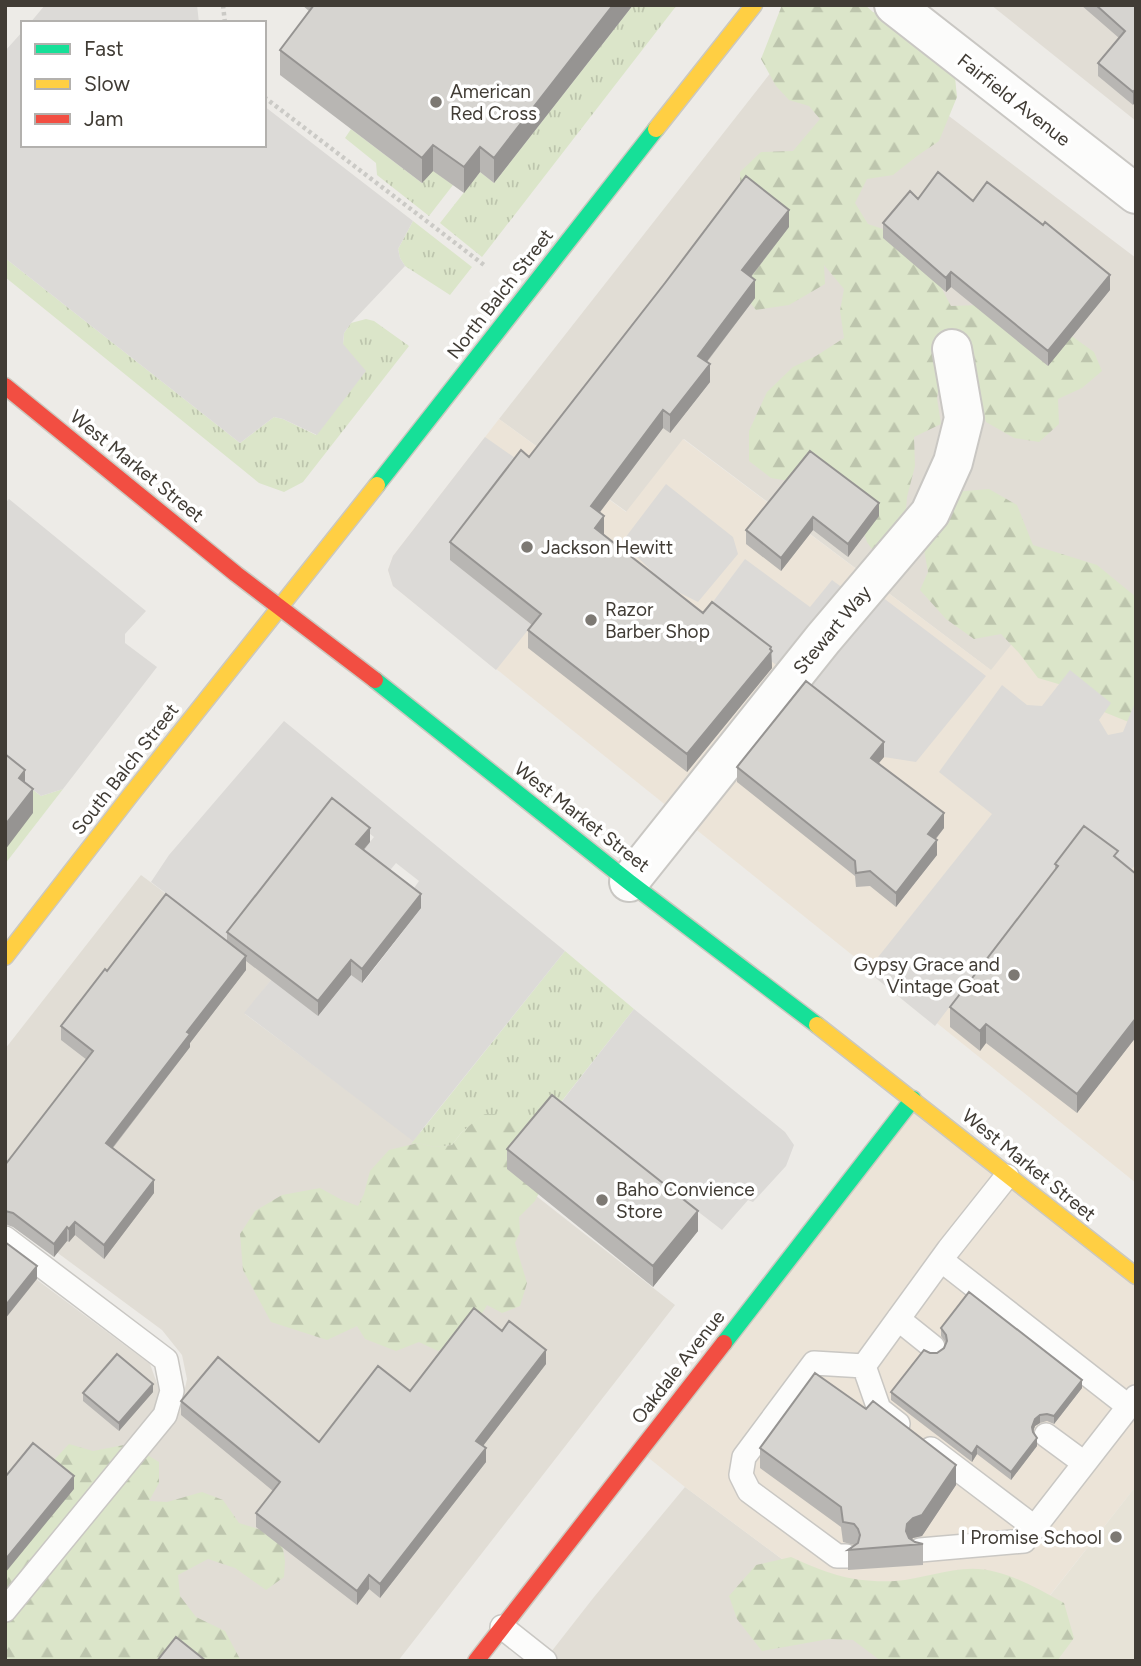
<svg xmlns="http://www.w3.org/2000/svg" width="1141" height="1666" font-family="Figtree,sans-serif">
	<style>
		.residential { fill: #e1ddd5 }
		.commercial { fill: #ece4d8 }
		.education { fill: #e7e3d7 }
		.grass { fill: url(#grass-tufts) }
		.forest { fill: url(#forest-firs) }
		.green { fill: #dbe5c9 }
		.parking { fill: #dcdad7 }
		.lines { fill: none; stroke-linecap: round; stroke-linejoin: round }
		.lane-casing { stroke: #c9c7c3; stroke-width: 26 }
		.street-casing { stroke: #c9c7c3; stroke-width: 42 }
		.fast-casing { stroke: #cbc8bf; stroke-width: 19 }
		.slow-casing { stroke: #cbc8bf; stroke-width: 19 }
		.jam-casing { stroke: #cbc8bf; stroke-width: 19 }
		.path { stroke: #cbcac6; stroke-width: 4.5; stroke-dasharray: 3.5 3.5; stroke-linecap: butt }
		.lane { stroke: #fcfcfb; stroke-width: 23 }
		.street { stroke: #fcfcfb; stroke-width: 38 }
		.fast { stroke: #16e098; stroke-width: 16 }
		.slow { stroke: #ffcf43; stroke-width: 16 }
		.jam { stroke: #f24e42; stroke-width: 16 }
		.wall { fill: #b8b6b3 }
		.shaded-wall { fill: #969492 }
		.building { fill: #d6d4d0; stroke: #969492; stroke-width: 2 }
		.poi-dot { fill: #7d7973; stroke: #fff; stroke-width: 2.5 }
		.labels { text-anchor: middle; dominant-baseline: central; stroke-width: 7; stroke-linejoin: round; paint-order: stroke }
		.poi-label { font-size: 19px; fill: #413c35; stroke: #fff; text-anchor: start }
		.street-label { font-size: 19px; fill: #413c35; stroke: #fff }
	</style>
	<defs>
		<pattern id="grass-tufts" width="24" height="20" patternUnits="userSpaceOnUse" patternTransform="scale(1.75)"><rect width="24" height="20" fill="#dbe5c9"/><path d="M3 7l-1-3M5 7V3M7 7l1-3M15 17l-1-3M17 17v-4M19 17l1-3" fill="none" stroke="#bdc5ad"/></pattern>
		<pattern id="forest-firs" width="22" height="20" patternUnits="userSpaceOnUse" patternTransform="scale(1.75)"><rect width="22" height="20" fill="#dbe5c9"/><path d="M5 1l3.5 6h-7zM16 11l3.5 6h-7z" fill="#bdc5ad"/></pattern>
	</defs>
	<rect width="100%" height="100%" fill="#edebe7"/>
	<path class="residential" d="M991 5H1136V121Z
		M816 15 1136 258V677L992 671 684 439 627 512 499 419Z
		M141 875 230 942 271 980 245 1014 372 1109 507 1173 675 1305 398 1661H5V1626L180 1411 187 1379 182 1355 162 1330 5 1214V1049Z
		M5 1256 150 1364 159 1389 157 1410 5 1594Z
		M685 1487 919 1661H544L594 1597Z"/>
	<path class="commercial" d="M499 419 626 512 683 439 991 670 1041 607 1136 677V1183L393 586 388 570 393 556Z
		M913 1099 1136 1276V1486L998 1661H919L685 1487 640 1451Z"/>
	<path class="education" d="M1136 1486V1661H998L1056 1588Z"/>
	<path class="grass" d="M633 5H677L482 257 440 223 480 172 494 183Z
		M351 129 422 183 433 170 453 185 429 216 377 175 376 163 345 138Z
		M413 221 472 267 450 295 405 266 400 258 398 249Z
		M5 258 240 443 274 417 283 419 316 435 343 344 344 333 351 323 366 319 374 321 409 346 303 482 284 492 259 483 5 277Z
		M565 951 634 1009 532 1139 516 1114H484L461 1133 452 1145 434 1147 418 1143 411 1144Z"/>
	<path class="forest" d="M782 5H865L873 12 882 15 954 67 957 97 939 141 917 156 893 175 867 179 855 203 868 224 898 234 927 261 951 306 1008 304 1066 332 1094 352 1102 371 1082 388 1058 399 1059 424 1039 442 1014 438 986 422 979 400 941 376 937 398 941 424 914 437 915 466 907 497 905 523 874 552 867 542 856 511 807 484 771 478 749 461V431L767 392 793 367 816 356 844 338 840 311 844 289 824 265 825 284 789 305 756 310 743 294 740 172 761 152 793 151 820 119 809 106 789 100 776 86 761 59Z
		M989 489 1017 505 1033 545 1097 565 1136 597V725L1094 708 1072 688 1038 678 1019 653 1001 634 974 639 946 619 920 590 928 572 918 516 953 492Z
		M483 1114H516L527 1119 530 1137 550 1170 535 1201 519 1217 520 1232 515 1243 527 1283 520 1306 502 1313 487 1305C477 1324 458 1343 438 1351L419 1342 396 1351 365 1339 357 1326 327 1340 271 1322 243 1270 240 1234 255 1211 282 1195 320 1188 342 1200 358 1206 364 1194 370 1171 389 1150 418 1143 434 1147 452 1145 461 1133Z
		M69 1444 93 1451 129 1444 159 1462V1483L149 1501 167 1502 202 1492 223 1500 239 1523 281 1536 285 1561 284 1577 266 1590 235 1568 208 1559 178 1575 180 1596 196 1617 225 1631 241 1661H5V1549L38 1477Z
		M791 1557C828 1574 854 1583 895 1581 929 1579 960 1562 996 1572 1020 1578 1042 1591 1064 1603L1074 1638 1057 1661H881L853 1640 829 1639 762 1651 737 1619 729 1596 756 1565Z"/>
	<path class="green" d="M21 781 41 796 63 789 5 864V850Z"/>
	<path class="parking" d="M45 5H197L199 23H30Z
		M23 31V145H264V106L413 221 398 249 400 258 405 266 351 323 344 333 343 344 366 371 317 435 283 419 274 417 240 443 5 258V51Z
		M485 437 525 465 450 559 532 625 496 670 393 586 388 570 393 556Z
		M666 484 733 537 738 554 698 602 668 587 622 542Z
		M9 499 146 611 125 634V643L157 667 63 789 41 796 5 768V503Z
		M745 559 810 607 832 580 855 597 865 584 986 676 916 762 884 757 784 671 706 611Z
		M1070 670 1111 703 1099 720 1108 735 1123 732 1136 700V864L1130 871 1081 834 935 1026 867 971 992 814 939 772 1002 685 1027 705 1042 706Z
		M284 721 565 951 413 1141 244 1013 271 980 351 975 363 983 421 908V899L412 891 419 881 396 863 387 874 361 853 374 837 329 802 257 893 264 899 230 942 151 882 169 855Z
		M634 1009 785 1132 794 1145 786 1166 753 1202 748 1200 722 1230 559 1105Z"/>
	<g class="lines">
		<g class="lane-casing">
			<path id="lane" d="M5 1238 166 1360 172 1391 165 1415 5 1610
				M941 1260 1128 1406
				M898 1319 933 1347
				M864 1366 879 1409 898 1424
				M1046 1435 1084 1463
				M931 1449 1034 1527
				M920 1550 1024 1541 1136 1397
				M846 1556H837L749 1491 741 1475 744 1457 814 1363 864 1366 949 1249 1007 1176
				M502 1627 545 1661"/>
		</g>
		<g class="street-casing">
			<path id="street" d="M894 5 1136 194
				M629 882 823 639 930 513 953 462 964 418 952 349"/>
		</g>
		<g class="fast-casing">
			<path id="fast" d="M377 485 656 129
				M375 680 629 882 817 1025
				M724 1343 913 1099"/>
		</g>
		<g class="slow-casing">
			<path id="slow" d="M656 129 754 5
				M5 957 133 792 377 485
				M817 1025 1136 1276"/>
		</g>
		<g class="jam-casing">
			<path id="jam" d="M5 386 236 574 375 680
				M476 1661 724 1343"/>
		</g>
		<path class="path" d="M223 5 225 23
			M264 97 484 265"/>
		<use href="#lane" class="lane"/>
		<use href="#street" class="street"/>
		<use href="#fast" class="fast"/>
		<use href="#slow" class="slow"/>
		<use href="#jam" class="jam"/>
	</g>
	<path class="wall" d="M302 5H633L494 183 480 172 464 193 433 171 422 183 280 75V50L309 11Z
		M1081 5H1136L1133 105 1098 76V63L1119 38Z
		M918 199 973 201 1110 290 1048 366 951 287 946 292 883 238V223Z
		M789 227 751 277 755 298 707 362 710 382 670 433 663 428 600 512 604 534 603 535 703 613 771 650 772 668 687 772 528 648V630L532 625 450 560V542L529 457Z
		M810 451 879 516 848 557 813 530 781 571 746 544V530Z
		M884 757 879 763 944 828 936 839 937 855 896 907 870 886 856 887 855 876 737 782V767Z
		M370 842 364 850 421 908 362 983 351 975 318 1016 246 961V970L190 1043V1047L113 1148 154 1193 104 1259 75 1235 69 1242 67 1241 54 1257 13 1227 5 1224V1165L87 1060 61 1040V1026L107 971 227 941V932Z
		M1118 859 1136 874V1037L1077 1113 986 1043 980 1051 950 1027V1007L1055 870V864Z
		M507 1149 698 1231 653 1287 507 1169Z
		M941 1328 1082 1388 1054 1424 1047 1421 1040 1423 1035 1426 1033 1432 1037 1446 1011 1480 977 1454 972 1462 891 1400V1392L930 1353H937L944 1348 946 1343 941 1336Z
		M546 1364 483 1446 486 1462 380 1598 369 1589 357 1605 256 1527V1513L273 1491 181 1415V1401L319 1442 410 1391Z
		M153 1392 119 1431 83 1401V1393Z
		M760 1448 956 1485 922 1536 913 1538 911 1540 915 1542 923 1544V1565L848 1570V1550L854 1545 843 1542 841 1527 760 1468Z"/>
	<path class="shaded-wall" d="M613 5H633L494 183V158Z
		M1136 89V101L1133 105V92Z
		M433 145V171L422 183V158Z
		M480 147V172L464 193V167Z
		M789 210V227L742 288V270Z
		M951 272V287L946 292V278Z
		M1110 275V290L1048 366V351Z
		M755 280V298L698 373V356Z
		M710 364V382L670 433V415Z
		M663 410V428L591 524V506Z
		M879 503V516L848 557V544Z
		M604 516V534L595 546V528Z
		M813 517V530L781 571V558Z
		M771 647 772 668 687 772V754Z
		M884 742V757L871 772V758Z
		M25 770V794L19 778Z
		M33 789V813L5 850V825Z
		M944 813V828L928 848V834Z
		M370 828V842L356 858V844Z
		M937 840V855L896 907V893Z
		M421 894V908L362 983V969Z
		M246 956V970L190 1043V1047L106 1156V1143L187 1032Z
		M351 960V975L318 1016V1001Z
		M1136 1018V1037L1077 1113V1094Z
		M986 1024V1043L980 1051V1031Z
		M154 1180V1193L104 1259V1245Z
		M698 1211V1231L653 1287V1266Z
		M75 1222V1235L69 1242V1229Z
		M67 1227V1241L54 1257V1244Z
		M37 1266V1279L5 1319V1306Z
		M546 1350V1364L476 1455V1441Z
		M1082 1380V1388L1054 1424V1416Z
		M153 1384V1392L119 1431V1423Z
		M1040 1415V1423L1035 1426 1032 1434V1427L1035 1419Z
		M1037 1438V1446L1011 1480V1472Z
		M977 1446V1454L972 1462V1454Z
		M486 1448V1462L380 1598V1584Z
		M956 1465V1485L922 1536 913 1538 907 1545 906 1531 907 1524Z
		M74 1476V1489L5 1573V1560Z
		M369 1575V1589L357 1605V1591Z"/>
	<path class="building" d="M314 5H613L494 158 480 147 464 167 433 145 422 158 280 50Z
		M1096 5H1136V89L1133 92 1098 63 1125 31Z
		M938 172 973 201 987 182 1043 225 1045 222 1110 275 1048 351 951 272 946 278 883 223 910 191 918 199Z
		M746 176 789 210 742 270 755 280 698 356 710 364 670 415 663 410 591 506 604 516 595 528 703 613 712 602 771 647 770 649 772 651 687 754 528 630 541 614 450 542 521 450 529 457 665 283Z
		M810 451 879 503 848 544 813 517 781 558 746 530Z
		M806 681 884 742 871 758 944 813 928 834 937 840 896 893 870 871 856 873 855 861 737 767Z
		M5 754 25 770 19 778 33 789 5 825Z
		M332 798 370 828 356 844 421 894 362 969 351 960 318 1001 227 932Z
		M1084 826 1118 851 1114 856 1136 874V1018L1077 1094 986 1024 980 1031 950 1007 1058 866 1055 864Z
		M166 894 246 956 187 1032 190 1034 106 1143 154 1180 104 1245 75 1222 69 1229 67 1227 54 1244 13 1213 5 1211V1165L93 1051 61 1026 105 969 107 971Z
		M552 1095 698 1211 653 1266 507 1149Z
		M5 1242 37 1266 5 1306Z
		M969 1292 1082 1380 1054 1416 1047 1414 1040 1415 1035 1419 1032 1427 1033 1432 1037 1438 1011 1472 977 1446 972 1454 891 1392 924 1350 930 1353H937L944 1348 947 1341 946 1335 941 1328Z
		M474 1308 502 1331 509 1321 546 1350 476 1441 486 1448 380 1584 369 1575 357 1591 256 1513 280 1482 181 1401 218 1357 319 1442 378 1366 410 1391Z
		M117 1354 153 1384 119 1423 83 1393Z
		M815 1373 866 1409 873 1401 956 1465 922 1515 913 1518 907 1524 906 1531 909 1538 915 1542 923 1544 848 1550 858 1543 860 1535 858 1529 854 1524 843 1522 841 1507 760 1448Z
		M33 1443 74 1476 5 1560V1477Z
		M176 1637 206 1661H157Z"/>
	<g class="poi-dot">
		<circle cx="436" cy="102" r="7"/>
		<circle cx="527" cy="547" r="7"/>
		<circle cx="591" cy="620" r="7"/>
		<circle cx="1014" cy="975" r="7"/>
		<circle cx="602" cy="1200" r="7"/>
		<circle cx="1116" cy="1537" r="7"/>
	</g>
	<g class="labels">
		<g class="poi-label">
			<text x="450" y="91">American<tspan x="450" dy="22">Red Cross</tspan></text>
			<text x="541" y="547">Jackson Hewitt</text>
			<text x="605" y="609">Razor<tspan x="605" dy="22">Barber Shop</tspan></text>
			<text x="1000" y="964" text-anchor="end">Gypsy Grace and<tspan x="1000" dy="22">Vintage Goat</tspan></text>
			<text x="616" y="1189">Baho Convience<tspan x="616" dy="22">Store</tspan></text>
			<text x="1102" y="1537" text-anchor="end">I Promise School</text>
		</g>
		<g class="street-label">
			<text transform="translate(1014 100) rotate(38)">Fairfield Avenue</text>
			<text transform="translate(500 294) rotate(-52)">North Balch Street</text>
			<text transform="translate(137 466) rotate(39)">West Market Street</text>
			<text transform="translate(832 630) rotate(-50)">Stewart Way</text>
			<text transform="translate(125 769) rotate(-52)">South Balch Street</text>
			<text transform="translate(582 817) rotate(38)">West Market Street</text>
			<text transform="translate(1029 1165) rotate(39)">West Market Street</text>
			<text transform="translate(678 1367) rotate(-52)">Oakdale Avenue</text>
		</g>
	</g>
	<rect width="1141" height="1666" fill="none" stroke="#413c35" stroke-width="14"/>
	<rect x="21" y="21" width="245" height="126" fill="#ffffff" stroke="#b3b1ae" stroke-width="2"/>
	<rect x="35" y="44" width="35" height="10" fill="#16e098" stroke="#b3b1ae" stroke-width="2"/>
	<text x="84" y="56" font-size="21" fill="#413c35">Fast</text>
	<rect x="35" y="79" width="35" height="10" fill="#ffcf43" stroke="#b3b1ae" stroke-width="2"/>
	<text x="84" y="91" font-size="21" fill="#413c35">Slow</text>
	<rect x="35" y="114" width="35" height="10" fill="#f24e42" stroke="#b3b1ae" stroke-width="2"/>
	<text x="84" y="126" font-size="21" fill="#413c35">Jam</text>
</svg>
